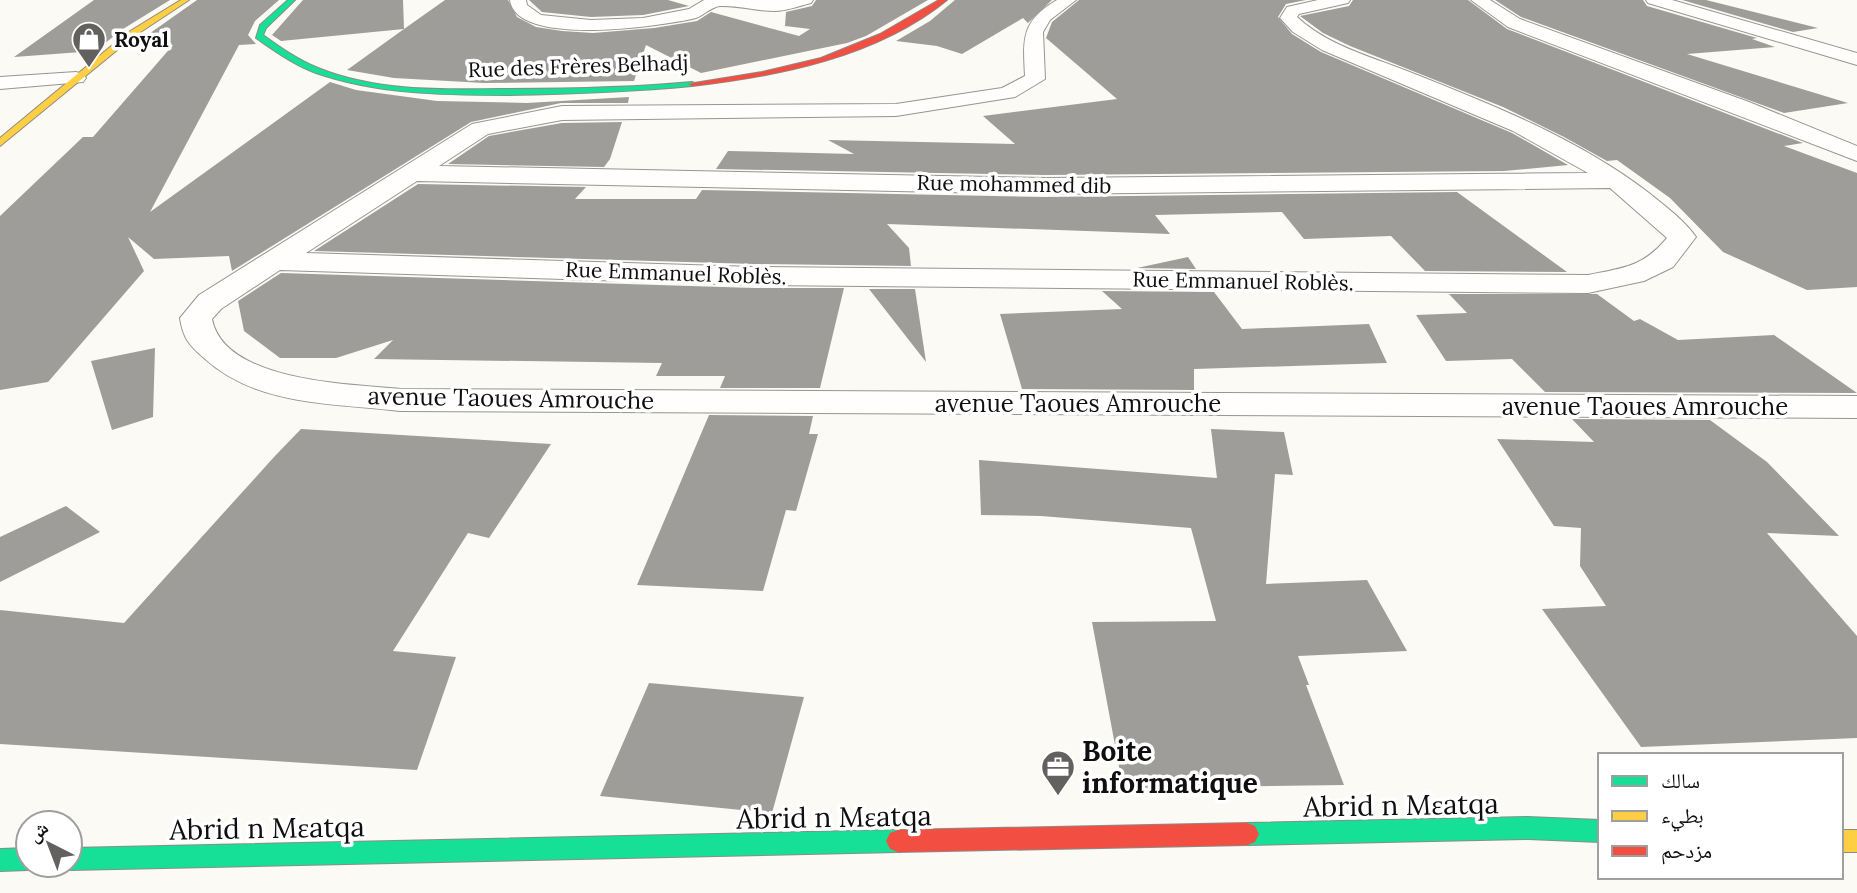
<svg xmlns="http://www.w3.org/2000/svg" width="1857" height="893" font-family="Lora,'Noto Naskh Arabic',serif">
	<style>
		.building { fill: #9f9d99 }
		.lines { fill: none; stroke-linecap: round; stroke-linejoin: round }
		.street-casing { stroke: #969592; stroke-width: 2 }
		.fast-casing { stroke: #8c8b89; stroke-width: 2 }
		.slow-casing { stroke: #8c8b89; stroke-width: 2 }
		.jam-casing { stroke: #8c8b89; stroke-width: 2 }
		.street { fill: #fffefd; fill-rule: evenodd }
		.fast { fill: #16e098; fill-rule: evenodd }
		.slow { fill: #ffcf43; fill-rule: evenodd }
		.jam { fill: #f24e42; fill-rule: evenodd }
		.labels { text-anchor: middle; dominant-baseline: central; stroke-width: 7; stroke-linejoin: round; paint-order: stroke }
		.far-poi-label { font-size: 21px; font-weight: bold; fill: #0f0f0f; stroke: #fff; text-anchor: start }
		.far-street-label { font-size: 21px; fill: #0f0f0f; stroke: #fff }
		.street-label { font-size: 24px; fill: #0f0f0f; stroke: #fff }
		.near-poi-label { font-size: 28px; font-weight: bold; fill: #0f0f0f; stroke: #fff; text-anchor: start }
		.near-street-label { font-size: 28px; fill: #0f0f0f; stroke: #fff }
	</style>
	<rect width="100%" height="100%" fill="#fcfaf4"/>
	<path class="building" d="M94 0H170L123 29 95 51 14 57Z
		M197 0H279L255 21 248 35 256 44 239 45 150 212 330 82 356 90 437 101 527 103 629 97 628 103H561L471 122 232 271 229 256 154 259 128 237 144 271 48 382 0 390V216L83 137H93L173 45 129 48Z
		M303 0H403L404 29 445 0H508L517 17 536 27 562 31 593 33 654 28 697 21 711 12 799 36 810 29 785 26 786 12 812 6 816 0H928L866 36 847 43 701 73 646 45 634 81 484 83 394 78 347 70 404 29 281 41 272 35Z
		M529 0H668L689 6 643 15 591 17 542 12Z
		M955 0H1052L1028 23 1023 18 962 54 937 46 896 41 930 21Z
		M1079 0H1306L1286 4 1278 17 1292 34 1321 52 1512 133 1568 165 1504 171 1045 175 716 169 728 151 854 154 828 140 1015 144 983 116 1117 99 1046 38 1052 22Z
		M1353 0H1468L1507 29 1803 143 1784 146 1857 173V287L1807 290 1723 252 1670 198 1617 160 1607 161 1564 137 1503 107 1350 46 1323 33 1300 16 1349 6Z
		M1495 0H1643L1647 6 1757 38 1752 39 1775 47 1687 54 1848 103 1784 113 1521 17Z
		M1682 0H1706L1818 28 1793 32Z
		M622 122 610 159 604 167 448 164 489 136 562 123Z
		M418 184 586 187 575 199H696L702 190 1045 197 1457 192 1567 272 1425 271 1391 236 1304 239 1282 212 1155 215 1170 234 887 224 909 248 911 266 754 264 314 251Z
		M1188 257 1196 269 1137 268Z
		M281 273 754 288H844L820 388H720L725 376H656L662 363 374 359 393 340 336 358H280L244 331 238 301Z
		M869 289H915L926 362Z
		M1102 291 1214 292 1242 329 1369 324 1387 363 1194 369V390L1022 389 1000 314 1122 309Z
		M1449 294H1597L1634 321 1640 319 1678 340 1774 335 1857 393 1545 392 1512 359 1446 361 1416 315 1467 313Z
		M155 348 153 417 112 430 91 361Z
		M709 415 813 416 809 434H818L796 511 786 510 763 591 637 585Z
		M1572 419 1710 420 1767 462 1839 536 1767 533 1857 636V738L1641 747 1542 609 1606 606 1580 566 1581 528 1554 526 1497 439 1594 442Z
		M301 429 551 444 489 538 468 533 393 651 456 657 417 770 0 744V610L124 623 274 457Z
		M1211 429 1284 432 1293 475 1275 474 1266 584 1367 580 1407 651 1298 656 1309 685H1306L1344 785 1123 788 1092 622 1216 621 1191 528 1041 516 981 515 979 460 1217 478Z
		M66 506 100 532 0 582V537Z
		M649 683 804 697 772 813 600 796Z"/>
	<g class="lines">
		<g class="street-casing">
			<path id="street" d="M510 0H526L527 5 541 15 591 20 643 18 689 9 704 0H813L811 3C799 6 786 11 774 11 756 11 738 5 720 6 711 7 704 15 696 18 663 26 516 48 510 0Z
				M1057 0H1076L1050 20 1043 32 1045 79 1015 97 896 116 562 120 488 134 439 166 1045 178 1588 173 1513 131 1322 50 1293 32 1280 18 1287 7 1318 0H1350L1348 3 1299 14 1297 17C1327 45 1369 56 1407 71 1491 104 1577 138 1649 193 1665 206 1684 220 1696 237L1673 267 1644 281 1588 293 754 285 280 270 221 309 212 319C224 382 350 384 400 389L1857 396V418L400 411C333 403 256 406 204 358 189 345 183 338 180 318L199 295 472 124 562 106 896 104 1002 88 1025 76C1023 39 1021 21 1057 0ZM417 181 1045 194 1610 188 1667 238C1643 267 1623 268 1588 275L754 267 306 253Z
				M1471 0H1490L1520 19 1749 102 1857 146V161L1508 27Z
				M1646 0H1672L1857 53V65L1648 3Z
				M76 72 83 74 86 78 83 82 0 89V77Z"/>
		</g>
		<g class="fast-casing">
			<path id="fast" d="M288 0H295L266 28 263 35C281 48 298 60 318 68 374 91 439 90 499 89 563 89 628 88 692 82L696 84 692 86C630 92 568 94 506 95 441 95 377 94 316 73 294 65 275 51 256 38L260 25Z
				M1528 817 1600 820V842L1528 839 1247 845 1239 842 1235 834 1239 826 1247 823Z
				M898 830 906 833 910 841 906 849 898 852 70 870 61 865H70V848Z
				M28 848V865H37V867L28 870 0 871V849Z"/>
		</g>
		<g class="slow-casing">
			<path id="slow" d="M181 0H189L133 37 0 146V138L127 33Z
				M1841 830H1857V852H1841Z"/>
		</g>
		<g class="jam-casing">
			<path id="jam" d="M939 0H947C877 57 779 76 692 86L688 84 762 72 821 58 880 34Z
				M1247 823 1255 826 1259 834 1255 842 1247 845 898 852 890 849 886 841 890 833 898 830Z"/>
		</g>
		<use href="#street" class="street"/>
		<use href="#fast" class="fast"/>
		<use href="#slow" class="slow"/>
		<use href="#jam" class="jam"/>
	</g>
	<defs>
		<g id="shop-pin" transform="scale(1.75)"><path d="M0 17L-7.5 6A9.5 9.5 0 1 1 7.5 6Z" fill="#62615f" stroke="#fff"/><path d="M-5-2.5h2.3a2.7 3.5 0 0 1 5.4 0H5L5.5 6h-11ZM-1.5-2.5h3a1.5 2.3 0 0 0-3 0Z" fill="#fff"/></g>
		<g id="office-pin" transform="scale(1.75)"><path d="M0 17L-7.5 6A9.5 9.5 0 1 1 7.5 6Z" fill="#62615f" stroke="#fff"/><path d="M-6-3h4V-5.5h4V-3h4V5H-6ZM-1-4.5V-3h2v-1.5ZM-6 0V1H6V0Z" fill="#fff"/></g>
	</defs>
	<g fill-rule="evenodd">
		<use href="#shop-pin" x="89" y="39"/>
		<use href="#office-pin" x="1058" y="767"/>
	</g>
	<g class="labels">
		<g class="far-poi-label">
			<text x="114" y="39">Royal</text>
		</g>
		<g class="far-street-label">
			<text transform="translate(578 66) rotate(-2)">Rue des Frères Belhadj</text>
			<text transform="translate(1014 184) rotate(1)">Rue mohammed dib</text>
			<text transform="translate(676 273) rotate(2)">Rue Emmanuel Roblès.</text>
			<text transform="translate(1243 281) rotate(1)">Rue Emmanuel Roblès.</text>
		</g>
		<g class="street-label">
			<text transform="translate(511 398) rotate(1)">avenue Taoues Amrouche</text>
			<text x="1078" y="403">avenue Taoues Amrouche</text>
			<text x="1645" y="406">avenue Taoues Amrouche</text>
		</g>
		<g class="near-poi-label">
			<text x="1082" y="751">Boite<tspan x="1082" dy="32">informatique</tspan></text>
		</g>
		<g class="near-street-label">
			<text transform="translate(1401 805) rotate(-1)">Abrid n Mɛatqa</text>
			<text transform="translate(834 817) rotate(-1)">Abrid n Mɛatqa</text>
			<text transform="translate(267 828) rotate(-1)">Abrid n Mɛatqa</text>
		</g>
	</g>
	<rect x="1598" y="753" width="245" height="126" fill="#ffffff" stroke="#9f9f9f" stroke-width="2"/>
	<rect x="1612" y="776" width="35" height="10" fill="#16e098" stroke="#9f9f9f" stroke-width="2"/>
	<text x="1661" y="788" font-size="21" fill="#0f0f0f">سالك</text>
	<rect x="1612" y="811" width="35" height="10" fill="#ffcf43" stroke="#9f9f9f" stroke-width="2"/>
	<text x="1661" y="823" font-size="21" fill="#0f0f0f">بطيء</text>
	<rect x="1612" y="846" width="35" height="10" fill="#f24e42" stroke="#9f9f9f" stroke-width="2"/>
	<text x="1661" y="858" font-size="21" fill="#0f0f0f">مزدحم</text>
	<g transform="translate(49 844) rotate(318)"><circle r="33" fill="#ffffff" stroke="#9f9f9f" stroke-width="2"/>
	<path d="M0-5L12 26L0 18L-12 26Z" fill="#62615f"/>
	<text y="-10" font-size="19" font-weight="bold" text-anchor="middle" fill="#0f0f0f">ش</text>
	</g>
</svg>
